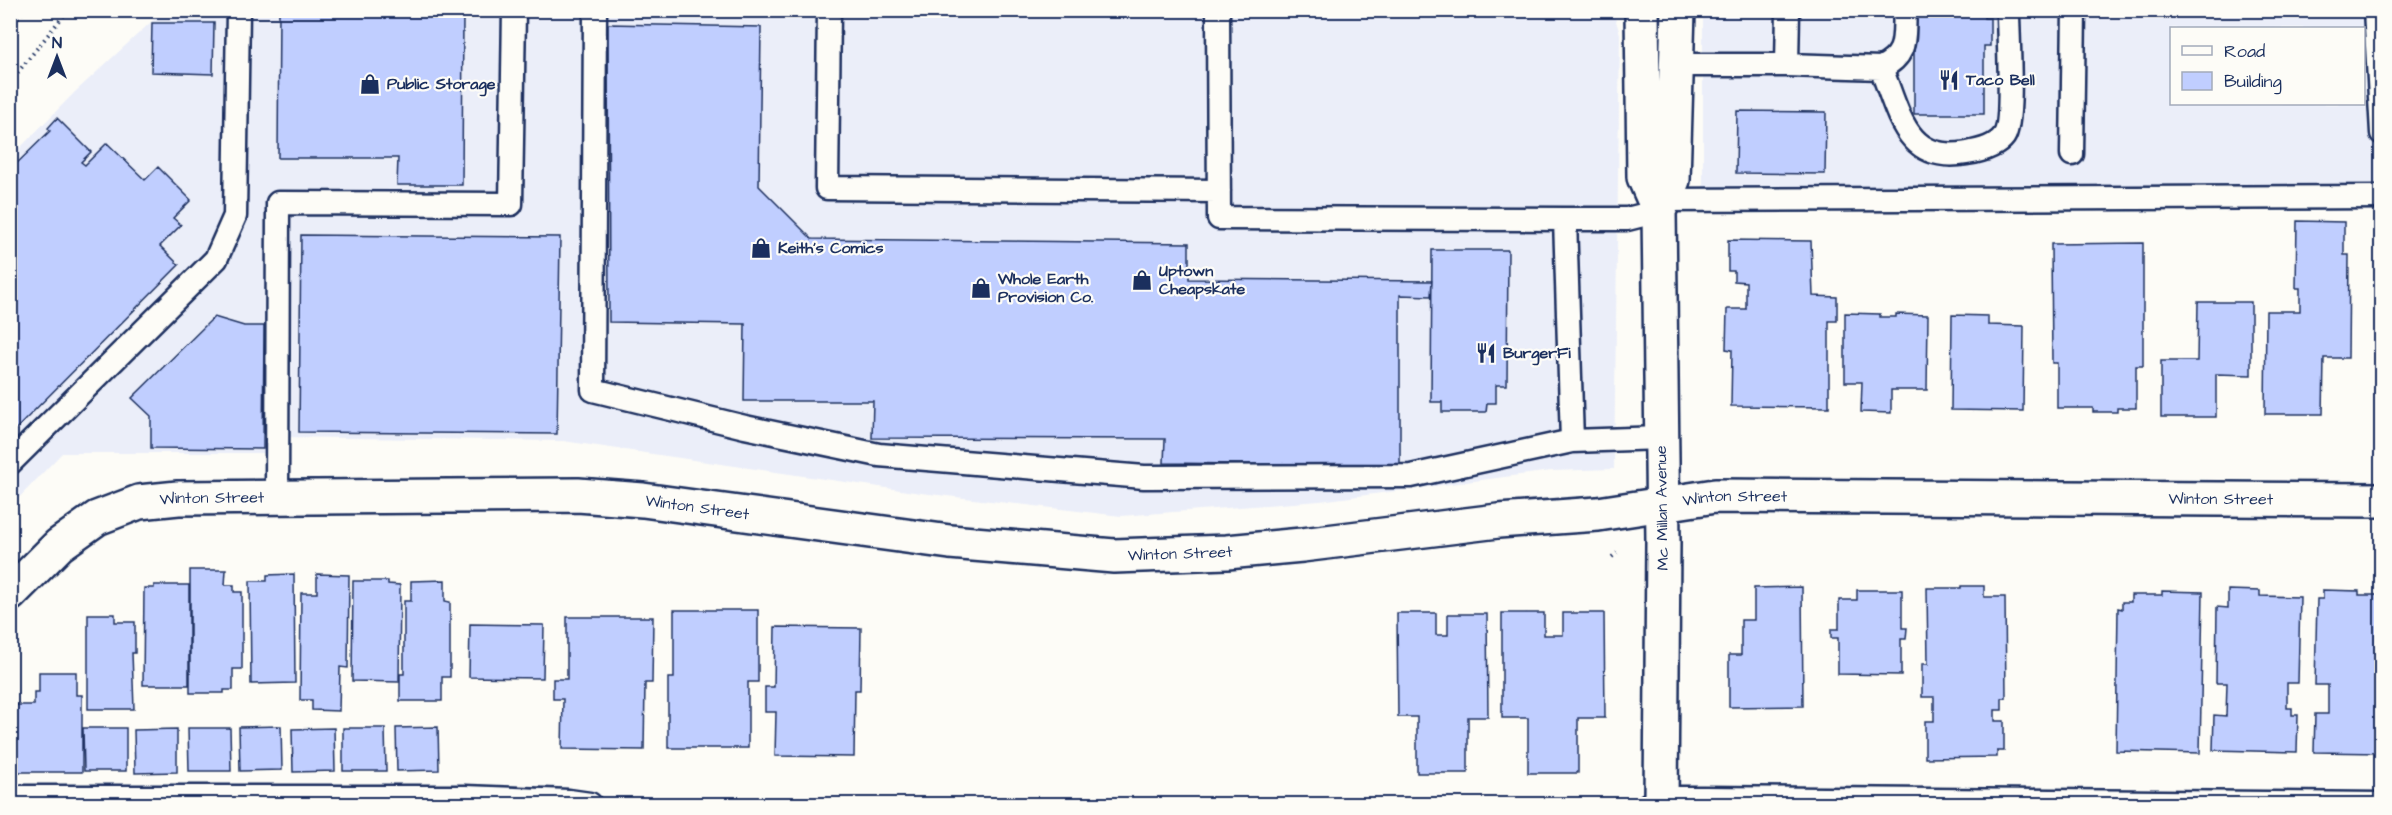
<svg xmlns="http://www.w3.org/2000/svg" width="2392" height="815" font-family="'Architects Daughter',sans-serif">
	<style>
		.built { fill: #ebeef9; fill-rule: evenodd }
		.building { fill: #c0ceff; stroke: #1b2f5e; stroke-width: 1.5 }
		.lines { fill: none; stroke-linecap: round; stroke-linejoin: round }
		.service-casing { stroke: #1b2f5e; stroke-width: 27 }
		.minor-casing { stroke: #1b2f5e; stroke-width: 38 }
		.tertiary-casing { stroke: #1b2f5e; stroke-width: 38 }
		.path { stroke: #1b2f5e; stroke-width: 4; stroke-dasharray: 1.5 4.5; stroke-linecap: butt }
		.service { stroke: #fdfcf7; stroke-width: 22 }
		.minor { stroke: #fdfcf7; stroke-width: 33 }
		.tertiary { stroke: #fdfcf7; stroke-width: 33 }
		.labels { text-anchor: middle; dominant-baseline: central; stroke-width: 4.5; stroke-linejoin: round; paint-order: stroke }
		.poi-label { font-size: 16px; font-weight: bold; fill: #1b2f5e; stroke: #fdfcf7; text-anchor: start }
		.street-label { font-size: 16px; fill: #1b2f5e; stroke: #fdfcf7 }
	</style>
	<rect width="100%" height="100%" fill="#fdfcf7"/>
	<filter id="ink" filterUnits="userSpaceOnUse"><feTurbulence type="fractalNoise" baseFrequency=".0167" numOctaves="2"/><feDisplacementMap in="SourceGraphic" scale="12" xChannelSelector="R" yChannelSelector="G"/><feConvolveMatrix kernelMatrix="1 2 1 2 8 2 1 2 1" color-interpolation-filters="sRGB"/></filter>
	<g filter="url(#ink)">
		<path class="built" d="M163 11H1613L1620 34 1614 469 1551 471 1320 501 1121 516 921 493 563 441 276 437V453H62L11 506V157L75 92Z
			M1703 11H2381V187L1703 188ZM2172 28H2364V104H2172Z"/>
		<path class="building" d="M279 10H463L462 185H397L398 158H278Z
			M1960 11 1984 13V18H1990V46H1984V114H1914V13Z
			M152 23H214L213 74 151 72Z
			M608 24 761 27 759 186 812 239 1189 243V279L1432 281 1431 296 1400 295V466L1164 463 1165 439 872 438 873 401H744L745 324 609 322Z
			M1737 111 1826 112 1825 174 1736 173Z
			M57 118 91 152 81 162 85 165 107 143 145 180 158 167 191 200 173 218 181 225 160 246 179 265 10 435V170L50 131 48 128Z
			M2297 221 2344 222V255H2349L2348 358H2324L2323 414H2265L2266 311H2300V288H2296Z
			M301 235 560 237 557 434 299 432Z
			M1728 240 1811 241 1813 296 1837 297V321H1829V407L1731 406 1732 350 1726 349 1727 309H1746V282L1734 281V271H1728Z
			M2143 243V366H2136V408H2117V412H2093V408H2057V363H2052L2051 244Z
			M1432 250H1508L1507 385H1496V403H1487L1486 412H1442V402H1431Z
			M2198 302H2251V375L2216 374V417H2161V361H2197Z
			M1845 313 1880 314V317H1896V314L1928 315 1927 390H1891V413L1861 412 1862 382H1845Z
			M1952 315 1988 316V325L2024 326 2023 411 1951 410Z
			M214 317 244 326H264L263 449 151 448V416L132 398Z
			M190 570H226L225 585H234V592H242V669H233V690H224V693H190Z
			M294 574 295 683 251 684 250 581H267V575Z
			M317 574 349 575 348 668 340 667 339 711 312 710V700H300L301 593H317Z
			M445 580V601L450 602V677H442V701H400V674H404V601H411V581Z
			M353 581H388V584L400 585 399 682 352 681Z
			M154 585H189V685H143L144 588H154Z
			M1961 586H1984V597H2005L2006 698H2002V710H1995V721H2004V751H1997V757L1925 758V721H1934V697H1922V664H1928L1927 588H1961Z
			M1802 587 1803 706 1729 707V655H1741V620H1754V588Z
			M1857 590H1902V628H1907L1906 639H1901V675L1838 674V638H1831V629H1839V600H1857Z
			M2228 590 2260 591V596L2300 597 2298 683H2287V708H2292V715H2298L2297 752 2213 750 2214 715 2226 716 2227 683H2216L2217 607 2228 608Z
			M2323 590 2359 591V595H2382V753L2314 752 2315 714H2328V685H2315L2317 599H2323Z
			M2162 591 2203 592 2200 753 2116 751 2118 608 2122 609V602H2131V595H2162Z
			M674 610H758V682H748V748H668V678H674Z
			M1397 613H1436V635H1448V614H1487L1488 717H1468V773H1417V717H1398Z
			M1502 613H1544V635H1563V613H1604L1605 718H1578V773H1528V718H1502Z
			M88 614H115V622H135V653H132L134 709H88Z
			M567 617H653L652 683H645L644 750 562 749 563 699H553V679H567Z
			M470 624 544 625 543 678 469 677Z
			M775 627 861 628 860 690H855L854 757 775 756 776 712H765V687H774Z
			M39 672H76V695H82V772H10V705H34V692H39Z
			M281 726 282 770 240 771 239 727Z
			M438 727 439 770 397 771 396 728Z
			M83 728H126V771H84Z
			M188 728H230L231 771H189Z
			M334 728 335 771 293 772 292 729Z
			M343 728H385L386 771H343Z
			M177 729V772L135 773 134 730Z"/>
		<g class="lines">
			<g class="service-casing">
				<path id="service" d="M595 10 593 390 745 427 879 455 1144 477 1411 476 1572 441 1565 219 1219 218 1218 10
					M829 10 827 188 1219 191
					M2375 10 2382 133
					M1677 65H1787L1788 10
					M1787 65 1881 68C1909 54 1903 38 1905 10
					M1881 68C1899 113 1906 164 1967 153 1980 151 1996 147 2004 136 2014 122 2008 34 2008 13L2006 10
					M2072 154 2074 10
					M1654 200 2382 197
					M1565 219H1627L1659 211
					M1572 441 1661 438
					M10 463 216 259 235 216 238 10
					M277 498 278 203 511 204 514 10
					M10 797H465L569 801 590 804
					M1649 804 1661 798H1704L2382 804"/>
			</g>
			<g class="minor-casing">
				<g id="minor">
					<path id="s1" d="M10 594 59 545 97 518 139 502 178 498 578 495 643 500 950 542 1114 556 1227 552 1302 545 1498 521 1598 514 1715 496 2382 500"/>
				</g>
			</g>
			<g class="tertiary-casing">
				<path id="tertiary" d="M1642 10 1644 177 1659 211
					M1661 804 1663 542 1659 211 1673 180 1678 10"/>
			</g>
			<path class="path" d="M10 27 24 10
				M10 82 68 10
				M1612 557 1617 553"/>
			<use href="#service" class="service"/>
			<use href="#minor" class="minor"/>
			<use href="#tertiary" class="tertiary"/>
		</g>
	</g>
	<defs>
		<g id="restaurant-bare" transform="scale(1.62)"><path d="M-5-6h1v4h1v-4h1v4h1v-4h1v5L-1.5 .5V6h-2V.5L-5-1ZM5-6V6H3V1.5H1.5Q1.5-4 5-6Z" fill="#1b2f5e" stroke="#fdfcf7" stroke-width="2.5" paint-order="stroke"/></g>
		<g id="shop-bare" transform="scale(1.62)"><path d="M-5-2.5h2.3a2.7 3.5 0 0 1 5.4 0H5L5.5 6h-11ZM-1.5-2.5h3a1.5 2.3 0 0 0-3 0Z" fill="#1b2f5e" stroke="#fdfcf7" stroke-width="2.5" paint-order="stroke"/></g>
	</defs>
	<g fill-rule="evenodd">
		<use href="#restaurant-bare" x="1949" y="80"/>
		<use href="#shop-bare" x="370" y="84"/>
		<use href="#shop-bare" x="761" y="248"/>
		<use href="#shop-bare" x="1142" y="280"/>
		<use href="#shop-bare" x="981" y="288"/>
		<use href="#restaurant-bare" x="1486" y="353"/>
	</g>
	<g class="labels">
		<g class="poi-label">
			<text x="1966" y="80">Taco Bell</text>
			<text x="387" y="84">Public Storage</text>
			<text x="778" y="248">Keith's Comics</text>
			<text x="1159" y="271">Uptown<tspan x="1159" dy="18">Cheapskate</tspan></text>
			<text x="998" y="279">Whole Earth<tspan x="998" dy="18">Provision Co.</tspan></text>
			<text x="1503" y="353">BurgerFi</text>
		</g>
		<g class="street-label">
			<text stroke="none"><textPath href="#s1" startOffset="234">Winton Street</textPath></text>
			<text stroke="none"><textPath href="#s1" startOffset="1764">Winton Street</textPath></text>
			<text stroke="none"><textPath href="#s1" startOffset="2250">Winton Street</textPath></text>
			<text stroke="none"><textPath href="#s1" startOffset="720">Winton Street</textPath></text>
			<text transform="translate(1662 508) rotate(-91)">Mc Millan Avenue</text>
			<text stroke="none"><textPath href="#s1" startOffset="1206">Winton Street</textPath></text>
		</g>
	</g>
	<rect width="2392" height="815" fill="none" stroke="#fdfcf7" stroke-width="36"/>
	<rect x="18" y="18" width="2356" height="779" fill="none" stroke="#1b2f5e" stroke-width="2" filter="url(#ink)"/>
	<rect x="2170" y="27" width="195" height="78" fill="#fdfcf7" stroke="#a3aaba" stroke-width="1.5"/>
	<rect x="2182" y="46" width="30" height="9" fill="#fdfcf7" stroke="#a3aaba" stroke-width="1.5"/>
	<text x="2224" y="57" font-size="18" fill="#1b2f5e">Road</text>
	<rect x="2182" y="72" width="30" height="18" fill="#c0ceff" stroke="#a3aaba" stroke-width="1.5"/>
	<text x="2224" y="87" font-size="18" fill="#1b2f5e">Building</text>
	<g transform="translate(57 57)" stroke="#fdfcf7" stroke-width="4.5" paint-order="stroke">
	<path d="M0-4.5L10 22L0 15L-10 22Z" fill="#1b2f5e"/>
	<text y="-9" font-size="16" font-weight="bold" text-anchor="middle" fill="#1b2f5e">N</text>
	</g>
</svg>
